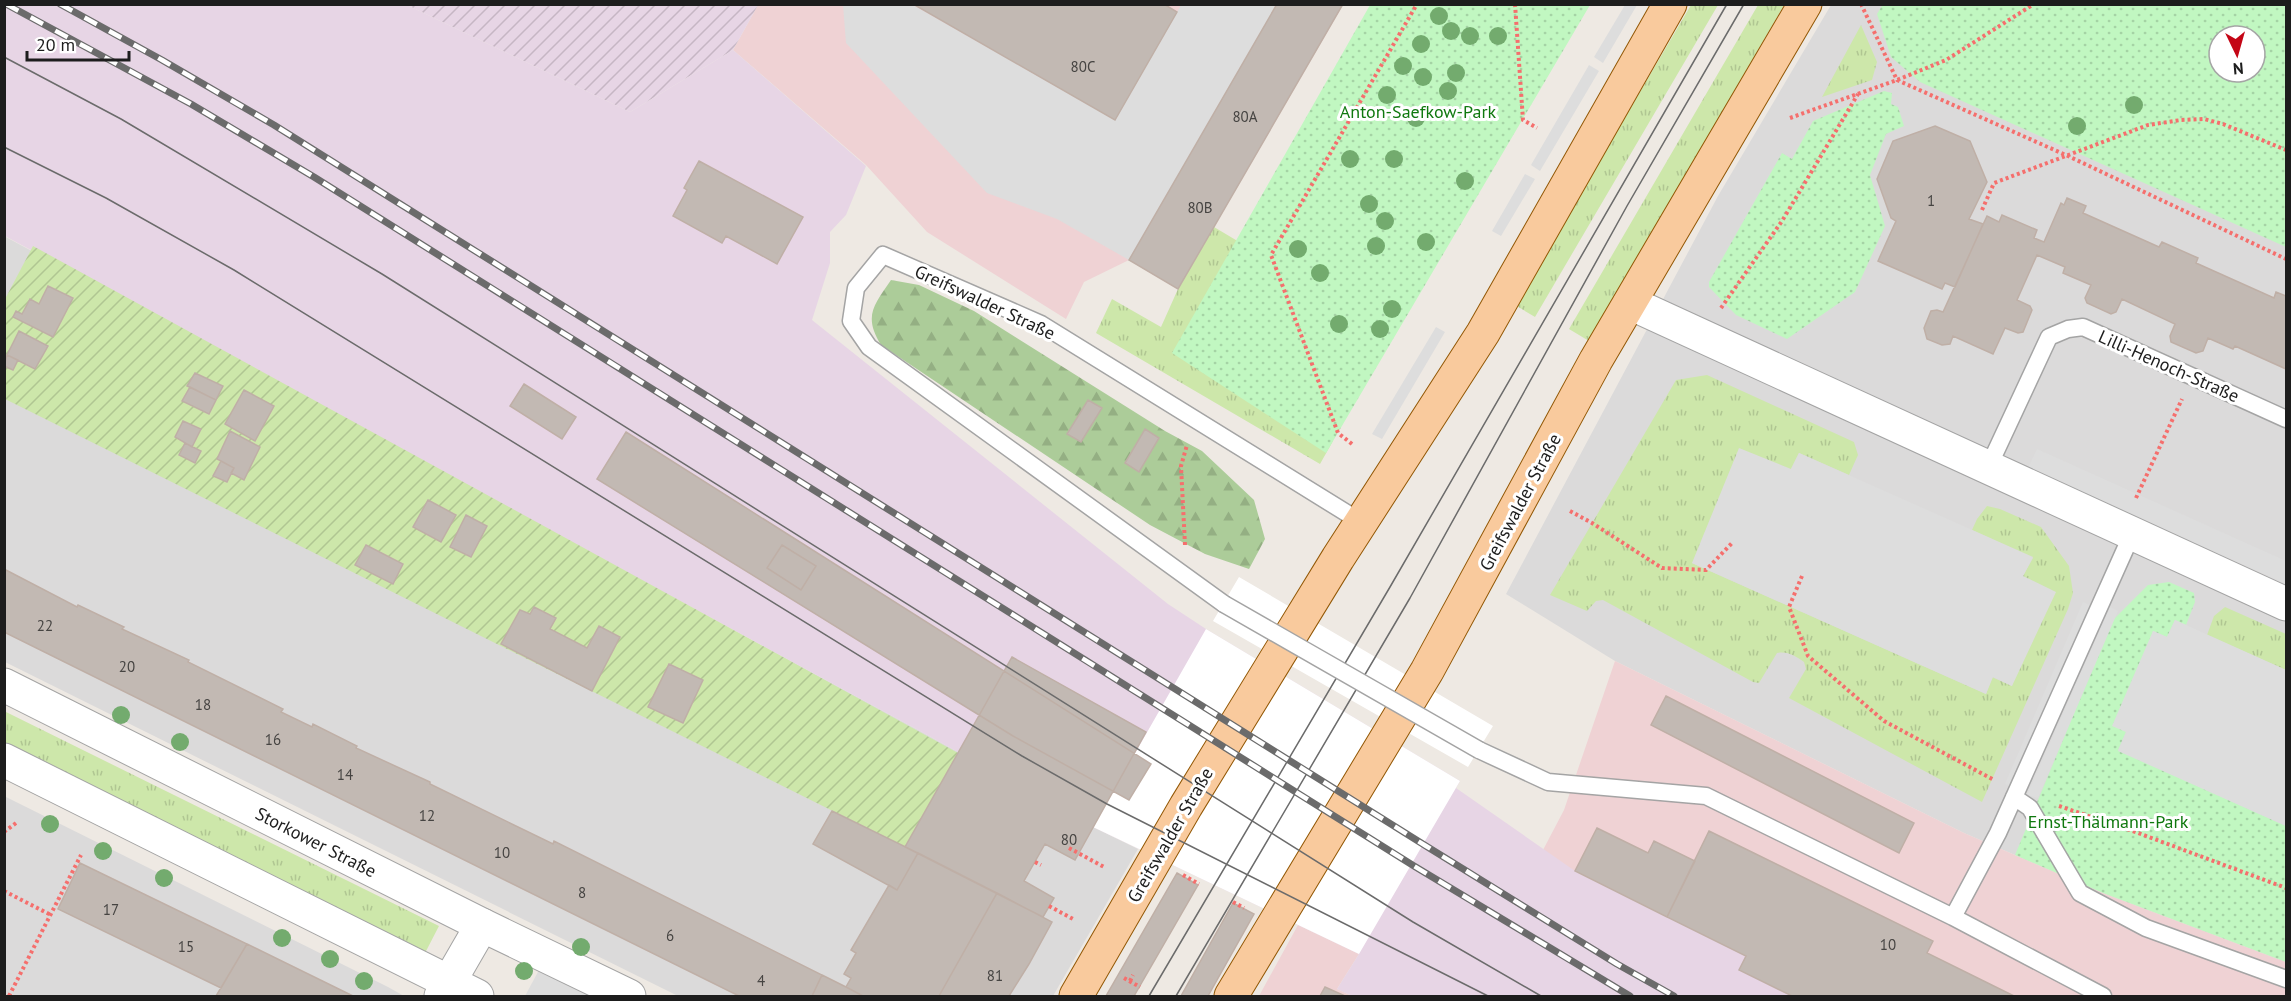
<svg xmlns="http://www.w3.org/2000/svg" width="2291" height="1001" font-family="'PT Sans',sans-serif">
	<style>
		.residential { fill: #dbdada; fill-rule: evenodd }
		.commercial { fill: #efd2d4 }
		.industrial { fill: url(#industrial-furrows) }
		.railway { fill: #e7d5e5 }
		.grass { fill: url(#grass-tufts) }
		.forest { fill: url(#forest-firs) }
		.park { fill: url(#park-dots); fill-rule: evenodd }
		.garden { fill: url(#garden-furrows) }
		.parking { fill: #ddd }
		.pier { fill: #fff }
		.building { fill: #c2b9b3; stroke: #bfafa6; stroke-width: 1.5 }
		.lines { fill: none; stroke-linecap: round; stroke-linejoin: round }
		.service-casing { stroke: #a4a4a4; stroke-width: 19 }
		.minor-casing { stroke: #a4a4a4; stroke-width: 35 }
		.tertiary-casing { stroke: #a4a4a4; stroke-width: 35 }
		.primary-casing { stroke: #925704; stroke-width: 35 }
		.path { stroke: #f56f6d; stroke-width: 4; stroke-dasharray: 3 3; stroke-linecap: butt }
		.service { stroke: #fff; stroke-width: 16 }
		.minor { stroke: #fff; stroke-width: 33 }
		.tertiary { stroke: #fff; stroke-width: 33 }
		.primary { stroke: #f9ca9d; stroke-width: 33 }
		.tram { stroke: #6b6b6b; stroke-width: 1.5 }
		.rail-casing { stroke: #6b6b6b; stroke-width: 7 }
		.rail { stroke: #fff; stroke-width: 4.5; stroke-dasharray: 14; stroke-linecap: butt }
		.service-bridge-casing { stroke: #a4a4a4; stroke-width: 19; stroke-linecap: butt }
		.service-bridge { stroke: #fff; stroke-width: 16 }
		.tree { fill: #73ab6e }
		.labels { text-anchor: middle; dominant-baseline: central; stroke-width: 6; stroke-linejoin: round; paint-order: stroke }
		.number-label { font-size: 15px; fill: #464442 }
		.park-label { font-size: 18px; fill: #0f780e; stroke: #fff }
		.street-label { font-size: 18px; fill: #1d1d1d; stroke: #fff }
	</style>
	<defs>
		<pattern id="industrial-furrows" width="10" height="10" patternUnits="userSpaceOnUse" patternTransform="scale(1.5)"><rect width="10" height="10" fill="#e7d5e5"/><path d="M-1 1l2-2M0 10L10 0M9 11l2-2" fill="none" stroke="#c6b6c4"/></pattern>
		<pattern id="grass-tufts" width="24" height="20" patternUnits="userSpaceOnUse" patternTransform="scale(1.5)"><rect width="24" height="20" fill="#cde7aa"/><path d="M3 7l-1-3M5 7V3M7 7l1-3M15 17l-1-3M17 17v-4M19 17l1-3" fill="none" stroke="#b0c692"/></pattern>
		<pattern id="forest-firs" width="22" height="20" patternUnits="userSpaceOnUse" patternTransform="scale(1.5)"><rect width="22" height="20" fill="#accc99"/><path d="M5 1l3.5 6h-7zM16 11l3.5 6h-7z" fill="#94af83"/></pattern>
		<pattern id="park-dots" width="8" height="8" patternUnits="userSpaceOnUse" patternTransform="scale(1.5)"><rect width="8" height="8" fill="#c1f7c1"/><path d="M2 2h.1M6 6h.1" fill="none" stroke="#a5d3a5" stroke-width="1.8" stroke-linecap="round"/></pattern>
		<pattern id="garden-furrows" width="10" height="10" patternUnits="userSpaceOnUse" patternTransform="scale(1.5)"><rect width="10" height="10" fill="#cde7aa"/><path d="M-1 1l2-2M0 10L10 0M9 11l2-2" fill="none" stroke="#b0c692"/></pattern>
	</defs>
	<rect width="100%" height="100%" fill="#eee9e3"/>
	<path class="residential" d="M1831 5H2286V962L2103 893 1964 833 1615 661 1506 594 1718 196ZM2219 36H2255V72H2219Z
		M4 236 922 732 1093 827 1138 849 1053 996H678L5 662Z
		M4 796 388 987 404 996H5Z"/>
	<path class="commercial" d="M758 5H1343L1178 289 1129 260 1084 282 1066 319 927 232 866 165 733 50Z
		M1615 661 1964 833 2103 893 2286 962V996H1792L1739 970 1746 956 1575 872 1543 850 1564 810Z
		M1298 925 1359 954 1337 989 1352 996H1259Z"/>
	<path class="industrial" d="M407 5H758L733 50 630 112Z"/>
	<path class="railway" d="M4 5H407L630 112 733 50 866 166 846 215 830 232V263L812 320 1168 604 1206 629 1460 781 1456 788 1575 871 1746 956 1739 970 1792 996H1352L1337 989 1359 954 1093 827 922 732 5 236Z"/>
	<path class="grass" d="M1691 5H1718L1535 317 1515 305Z
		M1758 5H1784L1589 341 1569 329Z
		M1861 25 1877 62 1872 80 1822 97Z
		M1214 227 1261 255 1333 441 1320 464 1096 333 1112 299 1161 327 1178 289Z
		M1707 375 1854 442 1858 455 1849 475 1799 453 1791 469 1692 563 1986 694 1992 677 2012 686 2023 576 2033 558 1972 530 1977 519 1987 506 2000 509 2041 527 2069 566 2073 593 2068 609 1982 802 1789 698 1806 669 1804 662C1795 656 1788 651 1777 653L1759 683 1753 682 1603 600 1596 601 1587 611 1550 595 1676 380Z
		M2225 607 2286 634V670L2207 635 2214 616Z
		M4 711 439 926 424 955 5 746Z"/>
	<path class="forest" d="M891 280 919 285 974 311 1165 431 1202 451 1254 500 1265 539 1249 569 1205 554 1150 525 881 345C863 316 874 305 891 280Z"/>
	<path class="park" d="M1883 4 2286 5V247L1920 82 1891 57 1877 14ZM2219 36H2255V72H2219Z
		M1370 5H1590L1326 453 1172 353Z
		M1884 91 1892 93 1891 104 1898 107 1904 126 1886 134 1870 175 1885 226 1855 292 1787 339 1736 315 1709 287V282L1782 153 1792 159 1813 121Z
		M2169 582 2194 593 2195 602 2186 625 2175 620 2167 637 2153 631 2126 732 2118 750 2286 826V962L2103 893 2015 855 2113 620 2148 585Z"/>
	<path class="garden" d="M33 246 958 753 905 847 5 399 4 301Z"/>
	<path class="parking" d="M843 5H913L1115 120 1181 5H1277L1129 260 1057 219 987 193 846 43Z
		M1625 5H1637L1603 63 1594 57Z
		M1589 65 1599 71 1540 171 1531 165Z
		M1525 174 1535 179 1501 236 1492 231Z
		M1436 327 1445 332 1382 439 1372 434Z
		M1739 448 1791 469 1799 453 2033 557 2023 576 2056 592 2012 686 1993 677 1986 694 1692 563Z
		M2037 449 2286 561V584L2028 468Z
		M2083 602 2092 606 2012 787 2005 784Z
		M2110 607 2118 611 2038 798 2027 795Z
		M2175 620 2286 670V826L2118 751 2126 732 2112 726 2153 631 2167 637Z
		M539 970 592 996H525Z"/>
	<path class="pier" d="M1239 577 1493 726 1468 767 1213 621Z
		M1206 629 1460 781 1359 954 1093 827Z"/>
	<path class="building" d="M913 4H1164L1177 12 1115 120Z
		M1277 4H1343L1178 289 1129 260Z
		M1935 126 1970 141 1987 182 1969 219 1983 224 1955 287 1945 283 1942 289 1878 261 1896 221 1891 218 1877 179 1893 141Z
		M699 161 803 217 777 264 726 236 722 243 673 216 687 190 684 188Z
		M2067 198 2086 206 2083 213 2159 247 2162 242 2198 258 2196 263 2274 298 2276 292 2286 296V369L2235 346 2233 349 2208 338 2203 351 2196 353 2171 342 2170 336 2175 324 2122 299 2116 312 2111 314 2087 303 2085 298 2091 285 2063 273 2065 267 2037 255 2017 300 2030 306 2032 310 2023 332 2018 333 2005 328 1993 354 1953 336 1950 344 1942 345 1927 339 1924 328 1931 311 1937 310 1943 312 1987 216 1999 222 2002 215 2037 230 2034 238 2044 242 2061 203 2064 205Z
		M48 286 73 298 53 337 13 317 16 311 22 314 30 299 39 304Z
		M19 331 48 346 35 369 7 355Z
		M7 355 18 360 13 370 4 366Z
		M195 373 223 386 216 400 187 386Z
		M524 384 576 417 562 439 510 406Z
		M190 387 216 400 209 414 182 401Z
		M244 390 274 406 255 441 225 424Z
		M1088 400 1102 408 1081 442 1067 434Z
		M183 421 201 429 192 447 175 437Z
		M1145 429 1159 438 1139 472 1125 463Z
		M230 431 260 447 244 480 231 473 234 468 217 459Z
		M626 432 1151 764 1129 800 1013 736 597 479Z
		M185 443 201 451 195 463 179 455Z
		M221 461 234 468 227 482 213 476Z
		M428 500 456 515 441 542 413 527Z
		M466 515 487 526 471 557 450 547Z
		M366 545 403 564 393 584 355 565Z
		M782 545 816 566 801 590 767 568Z
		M4 569 77 607 78 605 124 627 122 629 189 660 188 662 283 709 281 712 312 727 313 724 357 746 356 748 430 782V784L553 844 554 841 822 975 812 996H739L4 632Z
		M534 607 556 618 550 629 587 648 599 626 620 637 592 691 501 644 520 610 530 614Z
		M1012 657 1146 732 1075 860 1045 844 1024 881 1054 898 1043 917 905 847Z
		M669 664 703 680 683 723 648 707Z
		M1666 696 1914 823 1899 853 1651 725Z
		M832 811 918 853 897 890 813 844Z
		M1597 828 1648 853 1654 841 1695 861 1667 917 1575 871Z
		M1709 831 1933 941 1927 953 2014 996H1792L1739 970 1746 956 1667 917Z
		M918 853 997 893 939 996H863L846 987 851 978 844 974 856 953 851 950 889 885 897 890Z
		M80 863 247 944 221 988 58 909Z
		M1177 873 1198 885 1134 996H1106Z
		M997 893 1052 922 1029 964 1009 996H939Z
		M1233 903 1254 914 1208 996H1181Z
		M247 944 353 996H216Z
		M822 975 846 987 863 996H812Z
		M1325 987 1345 996H1320Z"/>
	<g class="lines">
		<g class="service-casing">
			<path id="service" d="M1988 468 2049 337 2068 329 2083 327 2286 419
				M1224 604 869 347 851 321 856 288 883 255 1041 324 1361 522
				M1479 750 1548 782 1706 796 1953 917 2103 996
				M2014 797 2030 808 2080 893 2146 928 2286 979
				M1953 917 1998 833 2132 534"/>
		</g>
		<g class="minor-casing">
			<path id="minor" d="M1630 303 2286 604
				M441 996 482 925"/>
		</g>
		<g class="tertiary-casing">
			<path id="tertiary" d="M4 685 482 925 629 996
				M4 760 477 996"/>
		</g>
		<g class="primary-casing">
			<path id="primary" d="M1076 996 1186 806 1338 558 1483 333 1670 4
				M1231 996 1427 671 1596 360 1805 4"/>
		</g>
		<path class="path" d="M1515 4 1523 120 1537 128
			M1861 4 1897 80 2068 156 2286 259
			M1790 118 1897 80 1946 60 2034 4
			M1982 210 1994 183 2148 125 2181 120 2204 119 2223 124 2286 150
			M1721 308 1782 221 1858 94
			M1352 444 1338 433 1271 255 1417 4
			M2136 498 2182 399
			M1570 511 1592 523 1662 568 1706 570 1732 543
			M1185 545 1181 466 1187 445
			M1802 576 1789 607 1808 656 1884 721 1994 780
			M2059 806 2130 830 2286 888
			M4 832 16 823
			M1069 848 1104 867
			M1035 862 1041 865
			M1183 875 1199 884
			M4 891 51 915
			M1233 902 1244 908
			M1049 906 1073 919
			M1124 978 1140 987
			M1130 981 1133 975
			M9 996 81 855"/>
		<use href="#service" class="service"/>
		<use href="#minor" class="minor"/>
		<use href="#tertiary" class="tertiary"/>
		<use href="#primary" class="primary"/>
		<path class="tram" d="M4 57 121 119 382 274 1413 922 1541 996
			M4 147 106 198 234 270 1022 756 1107 804 1488 996
			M1149 996 1390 587 1727 4
			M1176 996 1410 598 1627 206 1744 4"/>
		<g class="rail-casing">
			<path id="rail" d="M6 4 191 104 314 177 1414 866 1630 996
				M60 4 162 60 274 125 1426 846 1617 964 1674 996"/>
		</g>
		<use href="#rail" class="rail"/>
		<g class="service-bridge-casing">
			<path id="service-bridge" d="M1224 604 1479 750"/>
		</g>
		<use href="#service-bridge" class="service-bridge"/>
	</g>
	<g class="tree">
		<circle cx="1439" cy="16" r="9"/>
		<circle cx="1451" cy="31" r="9"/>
		<circle cx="1470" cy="36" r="9"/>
		<circle cx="1498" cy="36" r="9"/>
		<circle cx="1421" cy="44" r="9"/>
		<circle cx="1403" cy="66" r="9"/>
		<circle cx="1456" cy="73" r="9"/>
		<circle cx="1423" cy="77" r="9"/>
		<circle cx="1448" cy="91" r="9"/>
		<circle cx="1387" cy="95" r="9"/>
		<circle cx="2134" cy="105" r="9"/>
		<circle cx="1416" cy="118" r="9"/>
		<circle cx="2077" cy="126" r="9"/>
		<circle cx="1350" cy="159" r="9"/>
		<circle cx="1394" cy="159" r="9"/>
		<circle cx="1465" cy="181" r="9"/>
		<circle cx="1369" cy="204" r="9"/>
		<circle cx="1385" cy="221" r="9"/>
		<circle cx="1426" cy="242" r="9"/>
		<circle cx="1376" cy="246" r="9"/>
		<circle cx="1298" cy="249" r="9"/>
		<circle cx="1320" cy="273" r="9"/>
		<circle cx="1392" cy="309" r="9"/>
		<circle cx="1339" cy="324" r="9"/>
		<circle cx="1380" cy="329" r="9"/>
		<circle cx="121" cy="715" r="9"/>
		<circle cx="180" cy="742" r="9"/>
		<circle cx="50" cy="824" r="9"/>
		<circle cx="103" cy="851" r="9"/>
		<circle cx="164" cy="878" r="9"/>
		<circle cx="282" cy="938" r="9"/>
		<circle cx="581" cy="947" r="9"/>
		<circle cx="330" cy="959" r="9"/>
		<circle cx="524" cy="971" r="9"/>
		<circle cx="364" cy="981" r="9"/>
	</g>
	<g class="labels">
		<g class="number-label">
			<text x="1083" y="66">80C</text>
			<text x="1245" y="116">80A</text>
			<text x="1931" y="200">1</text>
			<text x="1200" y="207">80B</text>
			<text x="45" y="625">22</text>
			<text x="127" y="666">20</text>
			<text x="203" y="704">18</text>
			<text x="273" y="739">16</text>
			<text x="345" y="774">14</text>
			<text x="427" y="815">12</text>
			<text x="1069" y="839">80</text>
			<text x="502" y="852">10</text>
			<text x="582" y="892">8</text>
			<text x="111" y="909">17</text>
			<text x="670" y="935">6</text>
			<text x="1888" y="944">10</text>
			<text x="186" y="946">15</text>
			<text x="995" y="975">81</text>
			<text x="761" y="980">4</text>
		</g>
		<g class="park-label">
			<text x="1418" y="111">Anton-Saefkow-Park</text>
			<text x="2108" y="821">Ernst-Thälmann-Park</text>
		</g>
		<g class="street-label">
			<text transform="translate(985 302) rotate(25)">Greifswalder Straße</text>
			<text transform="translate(2169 366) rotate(24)">Lilli-Henoch-Straße</text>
			<text transform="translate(1520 502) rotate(-62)">Greifswalder Straße</text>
			<text transform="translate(1170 835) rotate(-60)">Greifswalder Straße</text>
			<text transform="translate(316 842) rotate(27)">Storkower Straße</text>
		</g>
	</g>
	<rect width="2291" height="1001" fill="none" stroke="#1d1d1d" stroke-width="12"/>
	<g transform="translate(2237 54) rotate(175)"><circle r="28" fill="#ffffff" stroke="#a5a5a5" stroke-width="1.5"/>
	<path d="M0-4.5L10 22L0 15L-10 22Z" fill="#c40616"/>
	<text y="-9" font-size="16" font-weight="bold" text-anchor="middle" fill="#1d1d1d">N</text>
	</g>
	<path d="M27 51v9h102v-9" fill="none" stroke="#1d1d1d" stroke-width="3"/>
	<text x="36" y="51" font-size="18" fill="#1d1d1d" stroke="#ffffff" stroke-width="4.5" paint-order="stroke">20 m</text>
</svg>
